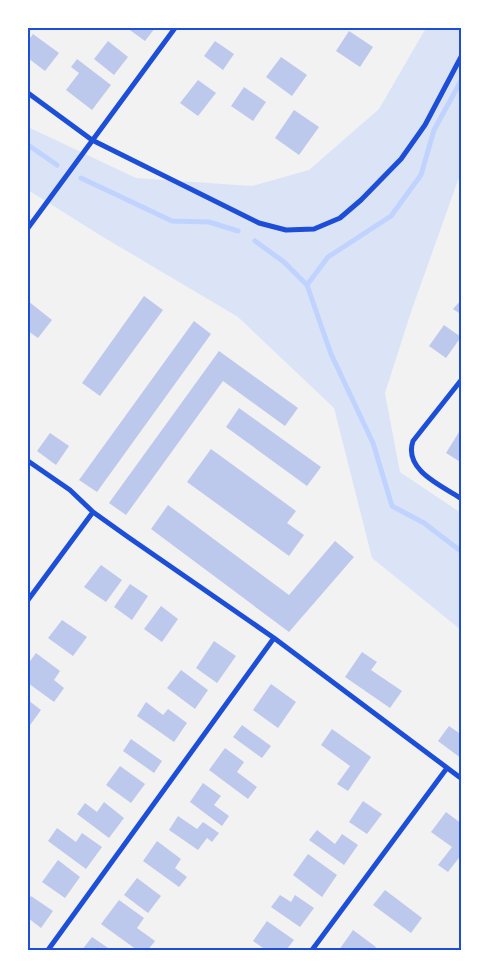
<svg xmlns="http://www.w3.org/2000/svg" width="489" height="978" font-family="'Fira Sans',sans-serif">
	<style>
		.green { fill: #dbe4f7 }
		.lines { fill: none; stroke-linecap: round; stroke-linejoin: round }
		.stream { stroke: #bfd3fe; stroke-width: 5 }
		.building { fill: #bdc9ec }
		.minor { stroke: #1d4ed8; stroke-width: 5 }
		.neatline { fill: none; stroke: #1d4ed8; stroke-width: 2 }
	</style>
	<rect width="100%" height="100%" fill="#f2f2f2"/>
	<path class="green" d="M426 28H461V172L412 309 385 393 400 472 461 513V630L372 558 334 408 238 317 103 237 28 190V127L136 178 252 186 309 170 379 109Z"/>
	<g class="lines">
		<path class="stream" d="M28 145 57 165
			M81 178 172 221 209 222 238 231
			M255 241 284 262 307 285 331 354 373 443 392 506 424 523 462 552
			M307 285 328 257 391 216 421 175 434 130 462 79"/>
	</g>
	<path class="building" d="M127 28H155L145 41Z
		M349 31 373 47 360 67 336 51Z
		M33 34 59 53 45 71 28 58V41Z
		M108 41 128 57 114 75 94 59Z
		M215 41 234 54 223 70 204 56Z
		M281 57 307 75 292 96 266 77Z
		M77 59 111 85 92 110 66 90 79 73 71 67Z
		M198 80 216 93 198 116 180 103Z
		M244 87 266 102 253 121 231 106Z
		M294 110 319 127 299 155 275 138Z
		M144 296 163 310 100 396 82 383Z
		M462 299V315L453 309Z
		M28 301 52 320 38 338 28 331Z
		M194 321 211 334 97 492 79 480Z
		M444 325 461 337 446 358 429 346Z
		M219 351 298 408 285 426 223 381 126 515 109 503Z
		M239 408 321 467 307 486 226 427Z
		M459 432 462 434V463L446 453Z
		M50 433 69 446 56 465 37 451Z
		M211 449 296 511 287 523 304 535 289 556 187 482Z
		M168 505 289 595 335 541 354 557 289 632 151 529Z
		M101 565 122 580 106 602 84 587Z
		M130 584 148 596 132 620 114 607Z
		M161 606 178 619 162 642 144 629Z
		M62 620 87 637 73 656 48 638Z
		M214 641 236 656 217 683 196 668Z
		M362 652 377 662 371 670 402 691 390 708 345 677Z
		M36 653 60 671 54 680 64 688 54 702 28 683V664Z
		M181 670 208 690 195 709 167 688Z
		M271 684 296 702 278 728 253 710Z
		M28 700 41 710 28 728Z
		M146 702 163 715 168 709 187 723 174 742 137 716Z
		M242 725 271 746 262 758 233 737Z
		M449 726 462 735V759L438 741Z
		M332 729 371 757 348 791 337 784 350 766 321 745Z
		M131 739 162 761 154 773 123 751Z
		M225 748 244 762 237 772 257 787 248 799 209 770Z
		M120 766 145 784 131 803 106 785Z
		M203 783 221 796 214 805 229 816 222 826 190 802Z
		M363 801 382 814 367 834 349 822Z
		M104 802 124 818 109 838 77 814 85 803 97 812Z
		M446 812 462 824V854L448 872 438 865 452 847 431 832Z
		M178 816 197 829 203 822 219 833 212 842 207 838 198 850 169 830Z
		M57 828 76 842 82 833 102 847 86 869 48 841Z
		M317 830 335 844 342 834 358 845 344 865 309 840Z
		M157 841 181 859 175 868 187 877 179 887 143 861Z
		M308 854 337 875 322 897 293 875Z
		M58 860 80 877 65 898 42 882Z
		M137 878 161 896 148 913 124 895Z
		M385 890 422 918 411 933 373 905Z
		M280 895 291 902 295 895 314 908 300 927 271 907Z
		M31 896 53 911 41 928 28 918V901Z
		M119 900 144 918 137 928 155 941 148 950H137L101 924Z
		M267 921 294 940 286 950H266L253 941Z
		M353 930 376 947 374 950H339Z
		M92 937 111 950H82Z"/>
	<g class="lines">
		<path class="minor" d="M28 93 92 140 259 223 286 230 314 229 340 218 361 200 401 159 425 125 462 55
			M28 228 175 28
			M462 379 413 441C403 470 442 486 462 499
			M28 461 70 490 93 512 128 537 274 638 462 779
			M28 600 93 512
			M48 950 274 638
			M312 950 447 768"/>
	</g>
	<rect width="489" height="978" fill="none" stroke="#ffffff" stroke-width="58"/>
	<rect x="29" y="29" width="431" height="920" class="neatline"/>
</svg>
